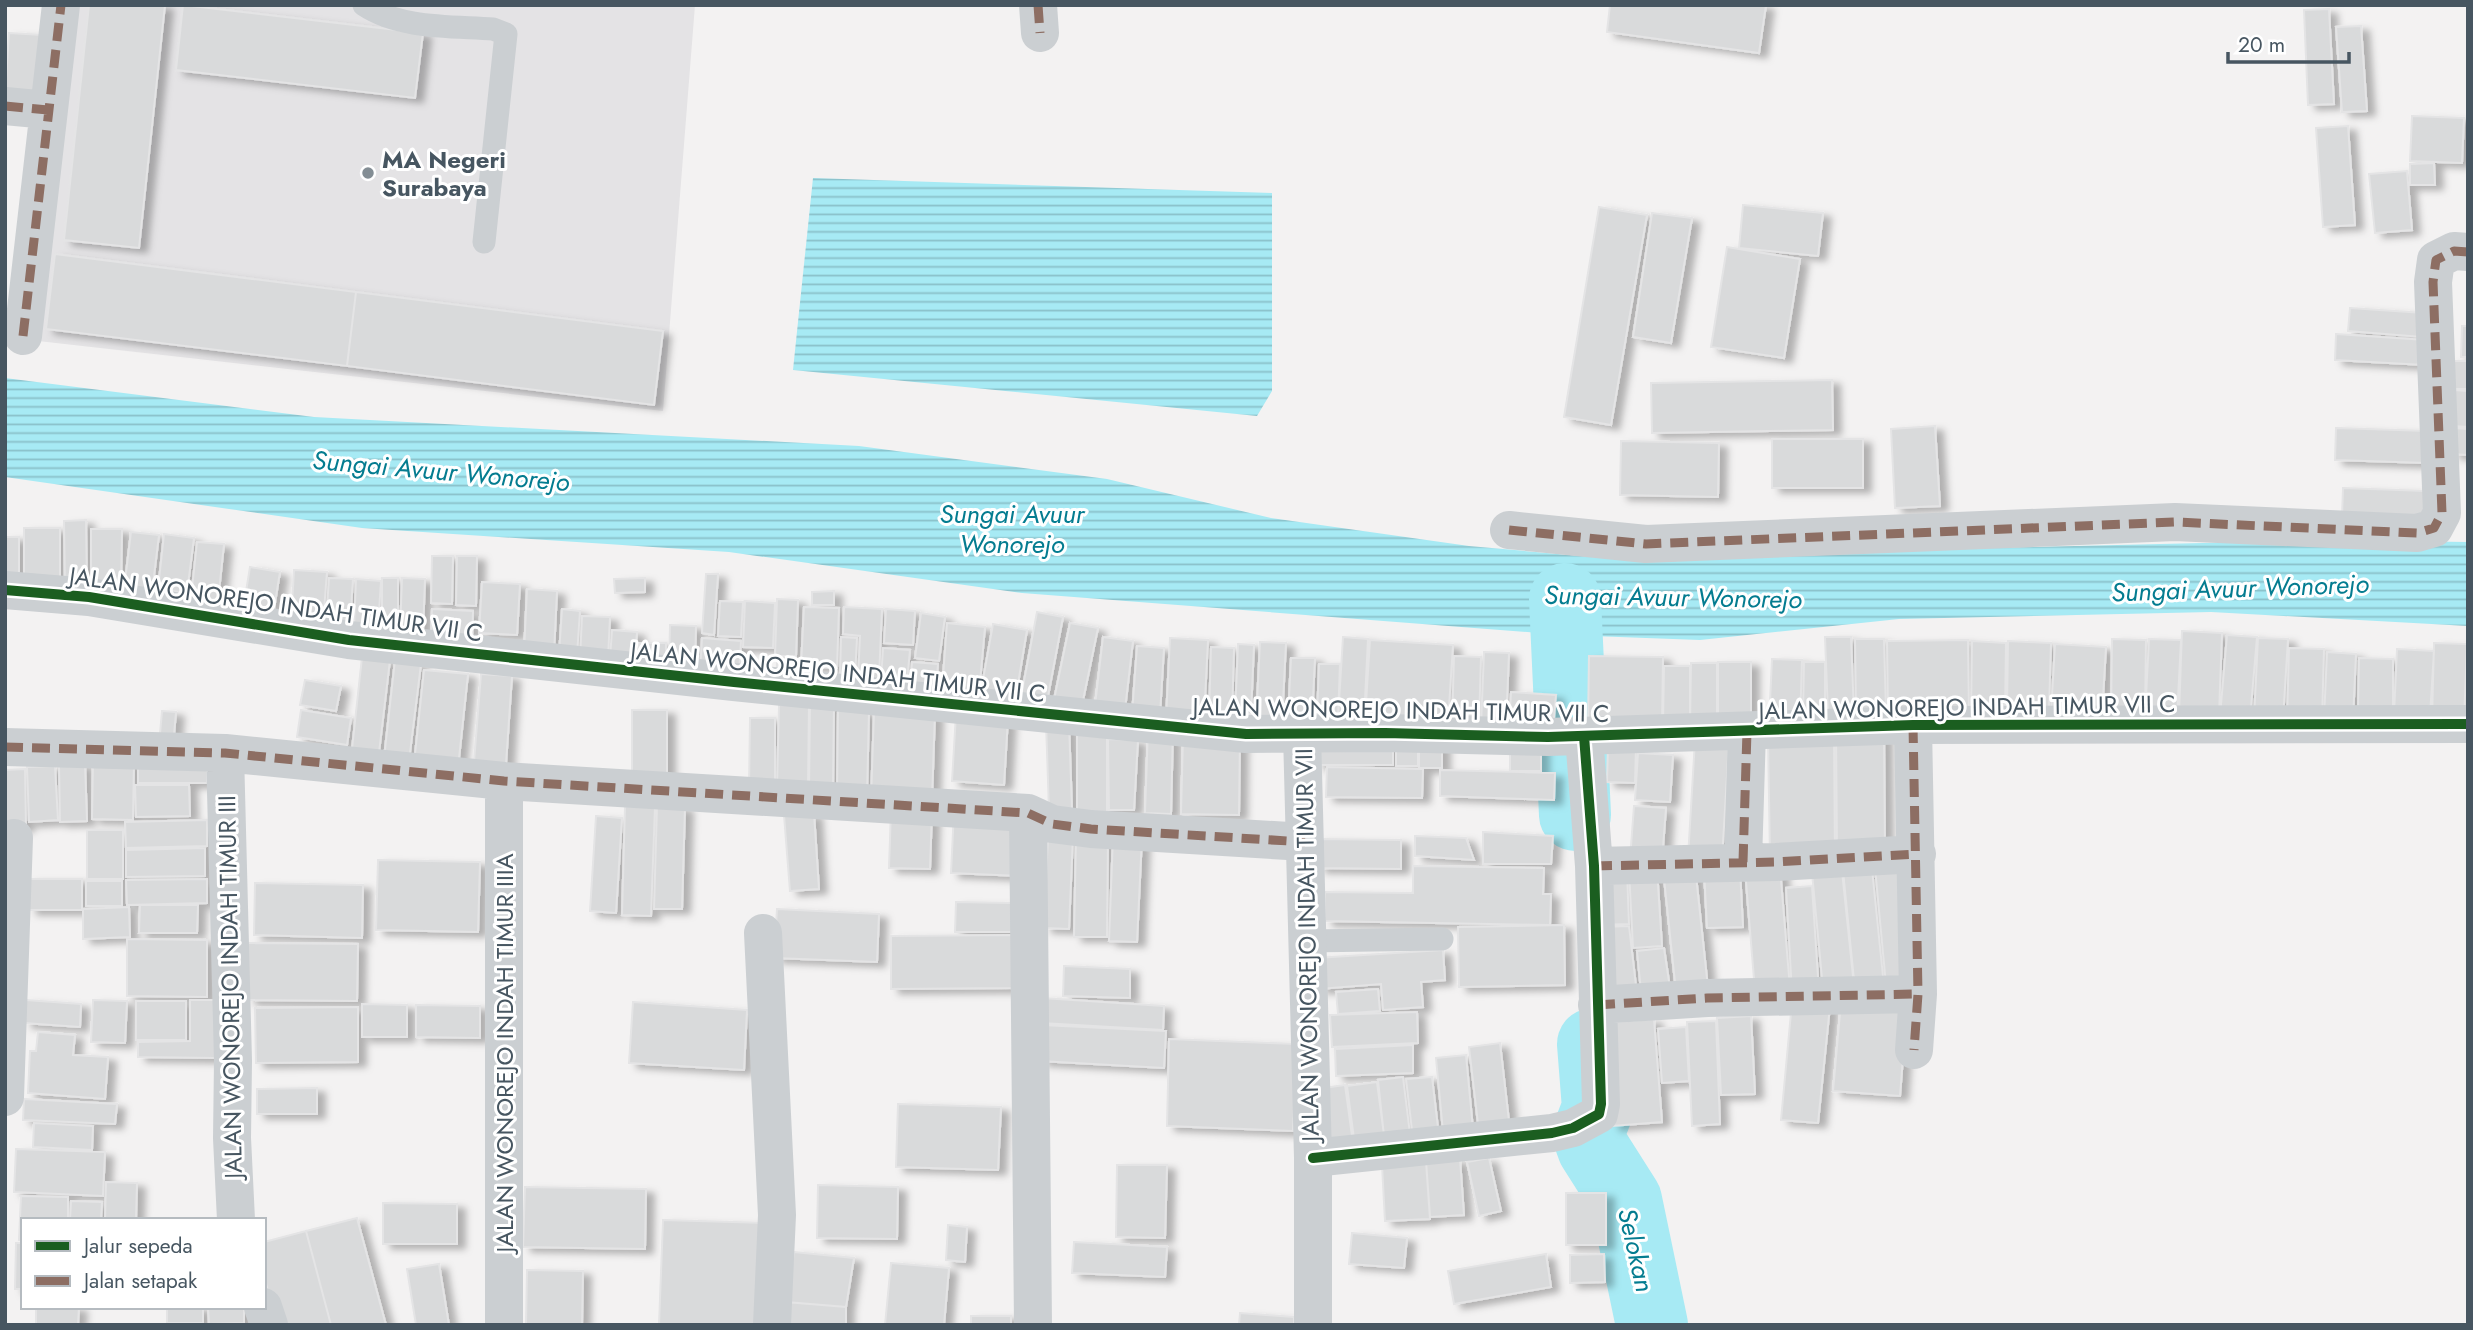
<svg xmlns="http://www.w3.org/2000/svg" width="2473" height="1330" font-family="Jost,sans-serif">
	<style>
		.education { fill: #e4e3e5 }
		.water { fill: url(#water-rules) }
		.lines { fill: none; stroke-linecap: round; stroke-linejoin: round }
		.river { stroke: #a7eaf4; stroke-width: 72 }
		.building { fill: #d9dadb; stroke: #e4e4e5; stroke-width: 2; filter: url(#shadow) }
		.lane { stroke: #cbcfd2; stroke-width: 23 }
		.street { stroke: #cbcfd2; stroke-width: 38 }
		.quiet { stroke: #8d6e63; stroke-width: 9; stroke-dasharray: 18 9; stroke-linecap: butt }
		.cycleway-casing { stroke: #fff; stroke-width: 15 }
		.cycleway { stroke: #1b5e20; stroke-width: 10 }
		.poi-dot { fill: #838d94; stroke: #fff; stroke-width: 2.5 }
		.labels { text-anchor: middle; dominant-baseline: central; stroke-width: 6; stroke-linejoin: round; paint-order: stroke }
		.poi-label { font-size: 24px; font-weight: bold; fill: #475661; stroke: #fff; text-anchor: start }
		.street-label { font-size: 24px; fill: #475661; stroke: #fff }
		.water-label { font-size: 26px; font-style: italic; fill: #047c90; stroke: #fff }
	</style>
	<defs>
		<pattern id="water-rules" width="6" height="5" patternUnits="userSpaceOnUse" patternTransform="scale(1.75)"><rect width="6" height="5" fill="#a7eaf4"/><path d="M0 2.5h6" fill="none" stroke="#8ac0c9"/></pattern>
		<filter id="shadow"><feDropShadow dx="8" dy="4.5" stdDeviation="3.5" flood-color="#0004"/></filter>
	</defs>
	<rect width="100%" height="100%" fill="#f3f2f2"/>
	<path class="education" d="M72 5H695L663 411 38 341Z"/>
	<path class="water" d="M813 178 1272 193V391L1257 416 793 370Z
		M5 378 314 417 859 446 1107 479 1271 518 1469 546 1637 561 1988 548 2325 540 2468 542V626L2211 612 1899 619 1700 640 1565 635 1022 593 729 552 362 528 5 477Z"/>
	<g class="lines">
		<path class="river" d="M1565 599 1575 815
			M1593 1044 1598 1108 1588 1134 1593 1148 1626 1200 1652 1325"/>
	</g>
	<path class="building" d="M89 5H165L139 248 64 240Z
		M183 5 423 33 415 98 176 70Z
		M1610 5H1766L1759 53 1607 32Z
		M2329 9 2334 104 2308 105 2304 10Z
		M2361 26 2367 111 2342 112 2336 27Z
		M9 33 43 35 40 96 5 94Z
		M2412 116 2464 118 2462 163 2410 161Z
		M2348 126 2355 225 2323 227 2316 128Z
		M2434 163 2435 185H2410V164Z
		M2407 171 2412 230 2375 233 2369 174Z
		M1743 205 1823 213 1818 256 1739 248Z
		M1599 207 1647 215 1611 425 1564 417Z
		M1652 213 1692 218 1671 343 1633 337Z
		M1727 247 1800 259 1784 358 1711 347Z
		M55 254 356 292 347 366 46 329Z
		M356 292 663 331 654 405 347 366Z
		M2350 308 2424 313 2422 337 2348 331Z
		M2462 326H2468V357H2461Z
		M2336 334 2426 340 2424 365 2335 360Z
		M2452 361H2468V389H2452Z
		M1832 380 1833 430 1652 433 1651 383Z
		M2454 390 2468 391V427L2453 426Z
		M1935 426 1940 506 1895 508 1891 429Z
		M2336 428 2428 431 2427 463 2335 460Z
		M2453 428 2468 429V455L2452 454Z
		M1772 439H1863V488H1772Z
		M1621 441 1719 443 1718 497 1620 495Z
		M2343 488 2426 491 2424 520 2342 517Z
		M86 520 87 587H65L64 521Z
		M24 528H60V581H24Z
		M91 529H122L121 590 91 589Z
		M131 532 159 535 151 601 123 597Z
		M164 534 194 538 187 593 158 589Z
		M5 537H19V579H5Z
		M197 542 224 544 218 601 191 598Z
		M432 556H453L452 604 431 603Z
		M457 556H477L476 606 456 605Z
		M250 567 280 572 274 609 244 604Z
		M294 570 327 572 323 623 291 621Z
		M706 574H718L714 635 702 633Z
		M329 578 353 579 350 624 326 623Z
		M382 578H398V625H382Z
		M402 578 425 579 423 632 400 631Z
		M645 578V592L615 593 614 579Z
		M356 579 381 581 378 627H354Z
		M482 582 520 584 517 635 479 633Z
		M527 589 557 591 554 654 524 652Z
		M834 591V605H812V592Z
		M777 599 798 600 796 656H775Z
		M720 601 743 602 741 637 718 636Z
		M745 601 775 603 773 648 743 647Z
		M804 607 839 608 837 668 801 666Z
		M844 607 882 609 879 678 858 677 860 636 843 634Z
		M432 609 473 611 472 644 431 643Z
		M562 609 580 611 577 655 559 654Z
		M886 609 915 611 913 645 884 643Z
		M1037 612 1063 617 1046 707 1020 702Z
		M921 613 945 617 939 661 915 658Z
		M582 616 610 617 608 659 580 658Z
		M947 623 985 627 979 694 942 690Z
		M1070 623 1098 628 1080 715 1052 709Z
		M993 624 1027 630 1015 702 980 696Z
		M670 625 696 626 695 668H669Z
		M612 630 637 632 635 660 610 658Z
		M2182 631 2222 633 2219 715 2179 714Z
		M2227 635 2257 637 2250 719 2220 716Z
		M841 637 857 638 855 677 840 676Z
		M1103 637 1133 641 1124 718 1094 714Z
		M1343 637 1368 639 1364 720 1338 718Z
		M1825 637H1851L1854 713 1828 714Z
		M702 638 741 641 739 675 700 672Z
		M1170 638 1208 640 1204 720 1166 718Z
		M2258 638 2288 639 2283 720 2254 718Z
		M1855 639H1884L1886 712H1856Z
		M2112 639 2146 640 2145 715 2111 714Z
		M2149 639 2181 640 2177 718 2145 716Z
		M1370 640 1453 645 1448 723 1365 719Z
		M1968 640 1969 714 1888 715 1887 641Z
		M1972 641 2006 643 2005 715 1971 714Z
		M2008 641 2051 643 2049 710 2007 709Z
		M1260 642 1286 643 1282 723 1256 722Z
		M639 643H666V668H639Z
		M2434 643 2467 644 2464 722 2432 720Z
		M1238 644 1254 645 1251 714H1235Z
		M2055 644 2106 647 2102 716 2051 713Z
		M1137 646 1164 648 1160 715 1132 714Z
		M1211 647 1234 648 1232 718 1209 717Z
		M883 648 910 650 907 682 881 680Z
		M2289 648 2324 649 2322 721 2287 720Z
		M2397 649 2434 651 2430 716 2394 714Z
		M1484 652 1509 653 1506 726 1481 725Z
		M2327 652 2356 654 2353 720 2324 719Z
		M1454 656 1481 657 1479 724 1452 723Z
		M1589 656 1663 657 1662 727 1588 725Z
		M362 657 390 660 378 761 351 758Z
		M1291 658H1315L1312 720 1288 718Z
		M2359 658 2393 659V711L2358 710Z
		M1772 659 1802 660 1800 724 1769 723Z
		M395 660 421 664 409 761 384 758Z
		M777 660H798V676H777Z
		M912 662 938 664 936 689 910 688Z
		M1718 662H1751V723H1718Z
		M1804 662H1825V712H1803Z
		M1691 663H1717V725H1690Z
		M1319 664H1340L1338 718H1317Z
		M1664 666H1690V724L1663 723Z
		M424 670 468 674 458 768 414 763Z
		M481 674 512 676 506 764 474 762Z
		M305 680 341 686 336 711 300 705Z
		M1511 692 1556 695 1553 730 1509 727Z
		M810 702H834L833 791H809Z
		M779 705H809L808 787H777Z
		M301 710 351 718 347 745 297 737Z
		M632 710H667V782H632Z
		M838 710 869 711 867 795H837Z
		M162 711 176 712 173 747 159 745Z
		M874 712 935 713 932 799 871 798Z
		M956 714 1008 718 1004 785 952 781Z
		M750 718H775V789H749Z
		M1046 722H1069L1072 810H1049Z
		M1077 727H1107V812L1077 811Z
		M1148 728 1173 729 1171 814 1145 813Z
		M1884 730 1885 852 1837 853 1836 731Z
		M1834 735 1835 856 1770 857 1768 737Z
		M1183 736 1240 737 1239 815 1181 814Z
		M1317 736H1393V765H1317Z
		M1108 739 1138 740 1134 810H1109Z
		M1396 739H1418V766H1396Z
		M1419 740H1442V768H1419Z
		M1695 740 1729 742 1722 860 1688 858Z
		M1510 741H1541V771H1510Z
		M1608 746 1636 747 1635 783 1607 782Z
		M1638 753 1673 755 1670 802 1635 800Z
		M207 758V783H138V759Z
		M93 761H134L133 820 92 819Z
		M85 763 87 821 60 822 59 764Z
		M55 766 58 820 29 822 27 767Z
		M1327 767 1423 769 1422 798 1326 797Z
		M25 769 26 827H5V770Z
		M1440 770 1555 773 1554 800 1440 796Z
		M135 785H189L190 816 136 817Z
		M625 806 655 807 651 916 622 915Z
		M657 806 685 807 682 909H654Z
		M1634 806 1666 808 1662 861 1630 859Z
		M891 810 932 811 930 869 889 868Z
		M954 811 1023 815 1020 876 951 873Z
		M814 813 819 889 790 891 784 815Z
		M596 816 622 818 616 913 590 911Z
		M207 820V846L126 848 125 822Z
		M87 830H123V879H87Z
		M1483 832 1553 836 1551 864H1483Z
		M1048 835 1073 836 1069 929 1044 928Z
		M1076 836H1108L1107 937H1074Z
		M1113 836 1142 837 1137 942 1109 941Z
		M1415 836 1466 838 1474 860 1415 856Z
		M1319 839 1401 840V869L1318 868Z
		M205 848V876L126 877V850Z
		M378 860 480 862 478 932 376 930Z
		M1413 866 1544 868 1543 894H1551L1550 925 1325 921V892L1413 893Z
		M1695 866 1708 988 1676 992 1663 869Z
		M1903 866 1914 982 1886 985 1875 868Z
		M1780 868 1790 988 1755 991 1745 870Z
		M1657 869 1662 946 1633 948 1629 871Z
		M1740 869 1743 927 1707 928 1704 870Z
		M1872 869 1884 986 1855 990 1843 871Z
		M1627 871 1629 924 1599 925 1597 872Z
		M1842 871 1854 986 1823 989 1812 873Z
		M29 879H82V910H29Z
		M207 879V903L127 905 126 880Z
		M86 881H122V906H86Z
		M255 883 363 885 362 938 254 935Z
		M1812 886 1819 992 1792 993 1786 888Z
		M956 902 1012 903V932H955Z
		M140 905H198L197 933H139Z
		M129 907 130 937 83 939V909Z
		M777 909 879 914 877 962 774 958Z
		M1564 925 1565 985 1459 987 1458 927Z
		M1629 926 1637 994 1607 997 1599 927Z
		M1012 935 1013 988 891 989V936Z
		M127 939 207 940V997L127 996Z
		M248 943 358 944 357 1001 248 1000Z
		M1664 948 1670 988 1641 992 1637 951Z
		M1443 950 1445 980 1421 982 1423 1007 1383 1010 1381 984 1319 989 1316 958Z
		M1064 966 1130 969V998L1063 996Z
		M1378 989 1380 1011 1338 1014 1336 992Z
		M1042 998 1164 1006 1163 1030 1041 1023Z
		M26 1000 81 1004 80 1027 24 1023Z
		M93 1000 127 1001 125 1043 91 1042Z
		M190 1000H215V1058L138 1057V1042L190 1041Z
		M136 1001H186V1040H136Z
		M633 1002 747 1010 744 1070 629 1063Z
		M1792 1002 1830 1006 1818 1123 1781 1120Z
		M1841 1002 1907 1006 1900 1096 1833 1091Z
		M362 1004 407 1005V1037H362Z
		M416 1005 480 1006V1038L416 1037Z
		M358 1007V1062L256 1063 255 1008Z
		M1417 1012 1418 1043 1332 1047 1330 1015Z
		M1751 1016 1755 1094 1721 1095 1717 1018Z
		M1654 1019 1662 1122 1612 1126 1604 1023Z
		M1716 1021 1720 1124 1692 1126 1687 1022Z
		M1042 1025 1166 1031 1164 1068 1040 1061Z
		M1686 1027 1689 1081 1662 1083 1658 1029Z
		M38 1032 75 1035 73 1055 108 1057 105 1099 28 1093 30 1051H36Z
		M1169 1039 1297 1044 1293 1131 1167 1126Z
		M1500 1043 1509 1121 1478 1124 1469 1047Z
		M1413 1045V1073L1336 1076 1335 1049Z
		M1466 1055 1473 1129 1443 1132 1436 1058Z
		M1403 1077 1410 1134 1384 1136 1378 1080Z
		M1432 1077 1439 1136 1413 1139 1406 1079Z
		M1377 1082 1384 1135 1354 1139 1347 1086Z
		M1345 1085 1353 1143 1325 1147 1316 1089Z
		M317 1088V1114H257V1089Z
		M24 1099 117 1104 115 1124 23 1120Z
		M898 1104 1001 1107 998 1170 896 1167Z
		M34 1123 93 1126 92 1150 33 1147Z
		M16 1149 105 1152 103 1196 14 1192Z
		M1489 1158 1501 1211 1479 1216 1467 1162Z
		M1460 1159 1464 1215 1430 1217 1426 1161Z
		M1426 1161 1430 1219 1385 1221 1382 1165Z
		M1117 1165H1167L1165 1238 1116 1237Z
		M106 1182 137 1183 136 1220H105Z
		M818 1185 898 1187 897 1239 817 1238Z
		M525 1187 646 1189 645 1249 523 1247Z
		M1566 1193H1606V1245H1566Z
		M21 1196 68 1197V1220H23V1241L19 1240Z
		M71 1201 102 1202 101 1220H70Z
		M383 1203 457 1204V1244H383Z
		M357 1218 386 1325H331L306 1231Z
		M663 1220 767 1223 764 1325H659Z
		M948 1225 967 1227 965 1262 946 1260Z
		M306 1231 331 1325H277L264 1276V1242Z
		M1352 1233 1407 1238 1404 1268 1349 1264Z
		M1074 1242 1167 1247 1165 1277 1072 1273Z
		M16 1243H23V1289H15Z
		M794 1252 854 1258 846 1307 786 1302Z
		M1546 1254 1551 1287 1454 1304 1448 1271Z
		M1604 1254 1605 1282 1570 1283V1255Z
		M891 1263 949 1268 944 1325H885Z
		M439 1264 449 1325H416L407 1269Z
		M527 1270 583 1271 582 1325H526Z
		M786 1302 846 1307V1325H786Z
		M36 1307H79L78 1325H36Z
		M167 1307H203V1323H167Z
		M208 1307H244V1323L209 1324Z
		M1240 1313 1294 1317V1325H1239Z
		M971 1316H1011V1325H971Z"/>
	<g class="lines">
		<path class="lane" d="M364 5C400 29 452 26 493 29L506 34 484 242
			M1308 941 1442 939"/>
		<path class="street" d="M1038 5 1040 33
			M5 106 48 110
			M23 336 61 5
			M1509 530 1646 544 2175 522 2417 533 2434 528 2442 513 2433 282 2436 260 2454 251 2468 252
			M5 590 89 597 349 640 734 682 1246 734 1385 733 1548 737 1913 725 2468 724
			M1913 725 1918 994 1914 1050
			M1302 733 1313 1158V1325
			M5 747 225 753 504 781 1028 813 1052 824 1091 829 1305 842
			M225 753 233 1061 232 1138 236 1220
			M504 781V1325
			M1028 813 1033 1325
			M1743 862 1747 731
			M1594 866 1776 862 1917 854
			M763 933 777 1215 772 1325
			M1597 1005 1707 998 1918 994
			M5 1097 14 838
			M1313 1158 1552 1133 1573 1128 1599 1114 1601 1104 1594 866 1584 736
			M263 1307 269 1325"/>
		<path class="quiet" d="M1038 5 1040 33
			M5 106 48 110
			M23 336 61 5
			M1509 530 1646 544 2175 522 2417 533 2434 528 2442 513 2433 282 2436 260 2454 251 2468 252
			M1913 725 1918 994 1914 1050
			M5 747 225 753 504 781 1028 813 1052 824 1091 829 1305 842
			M1743 862 1747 731
			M1594 866 1776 862 1917 854
			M1597 1005 1707 998 1918 994"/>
		<g class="cycleway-casing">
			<path id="cycleway" d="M5 590 89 597 349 640 734 682 1246 734 1385 733 1548 737 1913 725 2468 724
				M1313 1158 1552 1133 1573 1128 1599 1114 1601 1104 1594 866 1584 736"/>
		</g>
		<use href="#cycleway" class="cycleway"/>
	</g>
	<circle class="poi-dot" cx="368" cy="173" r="7"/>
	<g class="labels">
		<g class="poi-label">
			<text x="382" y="159">MA Negeri<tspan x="382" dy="28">Surabaya</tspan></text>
		</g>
		<g class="street-label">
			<text transform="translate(276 604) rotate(8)">JALAN WONOREJO INDAH TIMUR VII C</text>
			<text transform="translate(838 672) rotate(6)">JALAN WONOREJO INDAH TIMUR VII C</text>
			<text transform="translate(1967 707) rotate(-1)">JALAN WONOREJO INDAH TIMUR VII C</text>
			<text transform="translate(1401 710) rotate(1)">JALAN WONOREJO INDAH TIMUR VII C</text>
			<text transform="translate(1307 945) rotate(-91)">JALAN WONOREJO INDAH TIMUR VII</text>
			<text transform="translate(230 987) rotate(-91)">JALAN WONOREJO INDAH TIMUR III</text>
			<text transform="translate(504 1053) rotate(-90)">JALAN WONOREJO INDAH TIMUR IIIA</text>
		</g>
		<g class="water-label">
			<text transform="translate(441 471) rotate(5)">Sungai Avuur Wonorejo</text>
			<text x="1012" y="514">Sungai Avuur<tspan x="1012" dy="30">Wonorejo</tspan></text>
			<text transform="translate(2240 588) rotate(-2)">Sungai Avuur Wonorejo</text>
			<text transform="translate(1673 597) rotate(1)">Sungai Avuur Wonorejo</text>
			<text transform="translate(1636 1250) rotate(77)">Selokan</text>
		</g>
	</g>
	<rect width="2473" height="1330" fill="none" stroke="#475661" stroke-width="14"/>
	<rect x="21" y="1218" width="245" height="91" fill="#ffffff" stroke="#b5bbc0" stroke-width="2"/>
	<rect x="35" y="1241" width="35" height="10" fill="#1b5e20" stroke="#b5bbc0" stroke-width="2"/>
	<text x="84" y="1253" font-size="21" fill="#475661">Jalur sepeda</text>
	<rect x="35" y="1276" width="35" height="10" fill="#8d6e63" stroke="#b5bbc0" stroke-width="2"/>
	<text x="84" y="1288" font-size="21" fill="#475661">Jalan setapak</text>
	<path d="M2228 52v10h121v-10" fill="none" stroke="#475661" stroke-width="3.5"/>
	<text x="2238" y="52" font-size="21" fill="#475661" stroke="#ffffff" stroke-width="5" paint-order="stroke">20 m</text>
</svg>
